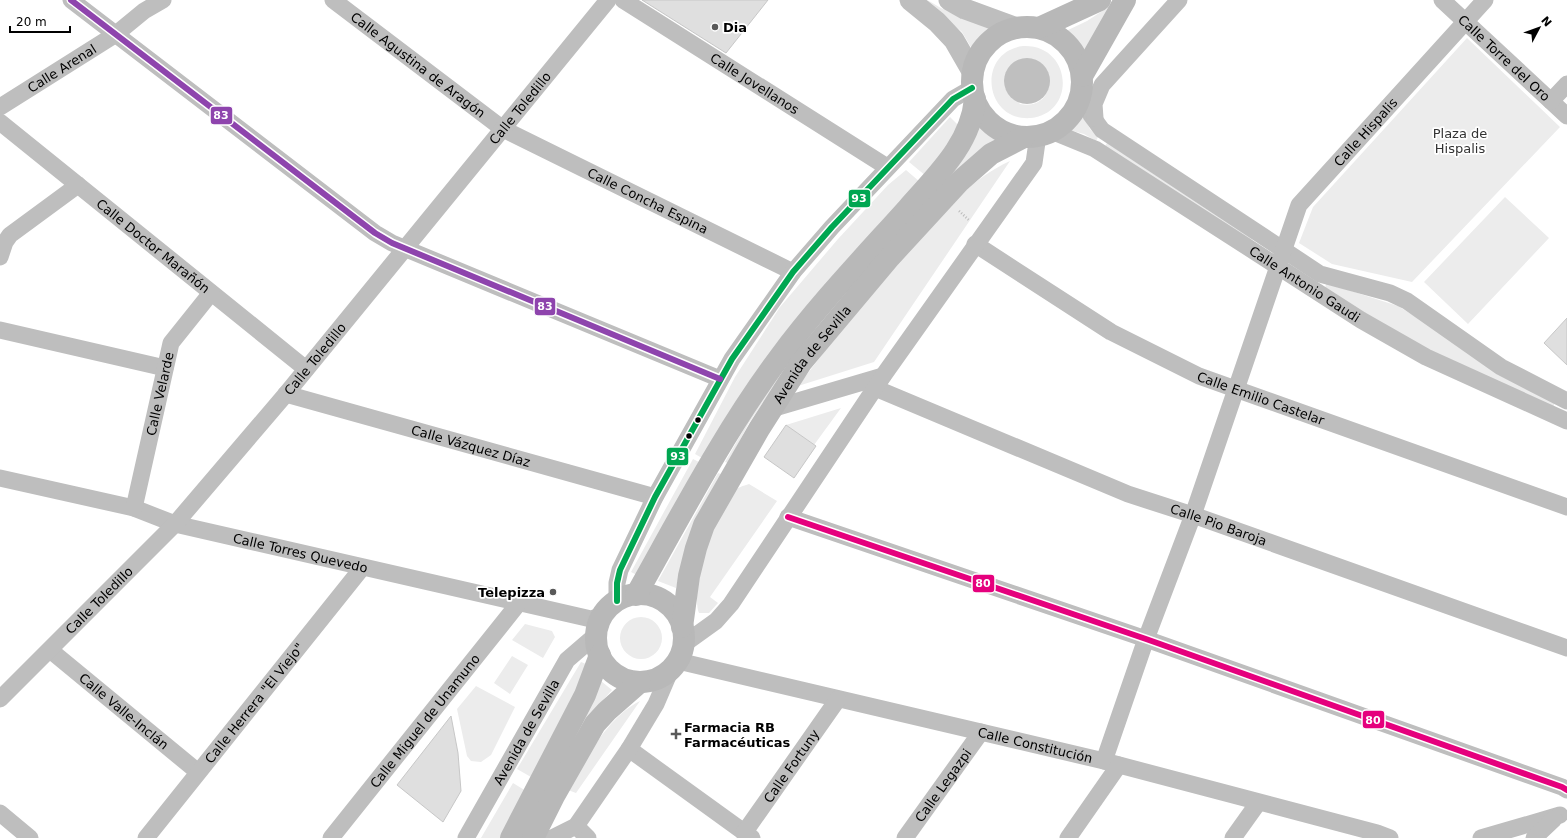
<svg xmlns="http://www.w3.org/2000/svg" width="1567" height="838" font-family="'DejaVu Sans',sans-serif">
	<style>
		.green { fill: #ececec; fill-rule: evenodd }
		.water { fill: #bfbfbf }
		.building { fill: #dfdfdf; stroke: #c7c7c7 }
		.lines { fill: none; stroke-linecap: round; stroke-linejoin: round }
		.path { stroke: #b9b9b9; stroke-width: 2.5; stroke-dasharray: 1 2; stroke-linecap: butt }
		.minor { stroke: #bebebe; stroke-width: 17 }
		.tertiary { stroke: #bebebe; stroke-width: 21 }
		.secondary { stroke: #b8b8b8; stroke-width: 22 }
		.bus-1-casing { stroke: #fff; stroke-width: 9 }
		.bus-2-casing { stroke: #fff; stroke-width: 9 }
		.bus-3-casing { stroke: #fff; stroke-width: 9 }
		.bus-1 { stroke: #00a651; stroke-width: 6 }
		.bus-2 { stroke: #8e44ad; stroke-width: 6 }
		.bus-3 { stroke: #e5007d; stroke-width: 6 }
		.poi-dot { fill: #595959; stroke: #fff; stroke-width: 1.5 }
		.bus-dot { fill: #000; stroke: #fff; stroke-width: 1.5 }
		.labels { text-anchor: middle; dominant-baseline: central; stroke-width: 3.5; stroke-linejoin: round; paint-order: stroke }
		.poi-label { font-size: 13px; font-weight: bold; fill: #000; stroke: #fff; text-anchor: start }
		.street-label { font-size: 13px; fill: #000; stroke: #fff }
		.park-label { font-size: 13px; fill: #333; stroke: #fff }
		.line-badge { stroke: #fff; stroke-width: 1.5 }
		.badge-label { font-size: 11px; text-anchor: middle; font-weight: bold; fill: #fff }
	</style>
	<rect width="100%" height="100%" fill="#fff"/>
	<path class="green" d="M924 0C930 0 935 5 941 8 958 17 976 22 995 27L984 34 972 49 962 32Z
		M1113 4 1085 54 1080 44 1066 31 1087 21Z
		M1467 38 1560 127 1412 282 1332 264 1299 243 1313 207Z
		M1023 46C1072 44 1077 113 1031 118 984 122 976 52 1023 46ZM1037 61C1059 77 1049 110 1020 104L1005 88 1004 77Z
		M1083 115 1090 129 1098 137 1096 141 1084 134 1069 130Z
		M950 117 958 125 954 138 926 176 909 162Z
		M978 123 986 133 998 139 945 179Z
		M1107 143 1252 239 1250 242 1105 146Z
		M1010 161 874 362 798 386C837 335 877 284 920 237 948 207 973 178 1010 161Z
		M906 170 920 182 702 458 695 454 735 377 780 307 838 239 888 185Z
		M1505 197 1549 238 1468 324 1424 282Z
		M1326 283 1398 306 1555 402 1553 408 1421 347 1325 290Z
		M786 368 749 423 728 463 725 462 764 394Z
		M841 408 814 445 786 425Z
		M693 459 699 462 637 575 631 572Z
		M718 473 721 474 687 544 676 588 658 581Z
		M749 484 777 501 710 597 718 603 709 613H699C692 599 705 545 712 529 717 517 725 502 733 492 738 487 743 486 749 484Z
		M620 638a21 21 0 1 1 42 0a21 21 0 1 1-42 0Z
		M525 624 552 631 555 637 543 658 512 640Z
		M512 656 528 665 510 694 494 683Z
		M581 662 586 664 578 686 531 777 517 769Z
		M601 681 612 690 587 718 573 739Z
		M476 686 515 707 491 755 481 762 471 761 467 756 457 709Z
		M640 701 576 793 568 790C588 758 605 719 640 701Z
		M513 783 526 791 501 838H481Z"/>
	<path class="water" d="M1004 81a23 23 0 1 1 46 0a23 23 0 1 1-46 0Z"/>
	<path class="building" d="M642 0H768L726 53Z
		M1567 318V365L1544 343Z
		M786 425 816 446 794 478 764 457Z
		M451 716 458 753 461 791 443 822 397 785Z"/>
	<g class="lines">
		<path class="path" d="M959 211 970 221"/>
		<g class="minor">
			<path d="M71 0 375 233 392 243 720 379"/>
			<path id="s1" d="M333 0 503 129 793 272"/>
			<path id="s2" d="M623 0 887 167"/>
			<path id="s3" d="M1442 0 1567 116"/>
			<path d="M1081 90 1091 115 1102 130 1320 274 1390 293 1407 301 1501 367 1567 401"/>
			<path d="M1551 101 1567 84"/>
			<path id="s4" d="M0 107 116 34 144 11 163 0"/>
			<path d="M1095 118 1094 104 1102 85 1179 0"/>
			<path id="s5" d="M0 122 306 369"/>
			<path id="s6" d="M1051 131 1095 149 1361 320 1426 357 1567 421"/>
			<path id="s7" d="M975 244 1111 332 1199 376 1567 507"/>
			<path d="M0 257 5 242 10 235 78 185"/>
			<path d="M0 330 165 368"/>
			<path id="s8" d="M875 388 1128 494 1193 515 1567 648"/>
			<path id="s9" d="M286 394 655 497"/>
			<path d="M771 409 883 376"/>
			<path id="s10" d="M0 478 134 508 175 524 591 619 603 615"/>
			<path id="s11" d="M134 508 171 343 211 293"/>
			<path d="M788 517 1146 639 1562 787 1567 790"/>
			<path d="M617 601V583L620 570 655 497 732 359 793 272 832 227 953 99 972 88"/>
			<path d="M684 644 716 621 731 604 883 376 1034 163 1038 135"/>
			<path id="s12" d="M50 650 198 772"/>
			<path id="s13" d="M678 661 1104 761 1377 833 1390 838"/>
			<path id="s14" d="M0 699 175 524 286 394 608 0"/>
			<path d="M629 749 752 838"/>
			<path id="s15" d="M1104 761 1146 639 1193 515 1299 205 1485 0"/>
			<path d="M0 813 30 838"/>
			<path d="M576 826 588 838"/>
			<path id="s16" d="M744 833 838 699"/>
			<path id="s17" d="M146 838 362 568"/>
			<path id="s18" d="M331 838 518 604"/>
			<path id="s19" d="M466 838 567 660 596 635"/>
			<path d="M552 838 576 826 629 749 656 704 671 669"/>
			<path id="s20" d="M905 838 981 732"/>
			<path d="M1068 838 1119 765"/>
			<path d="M1233 838 1258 803"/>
			<path d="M1481 838 1560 815"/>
			<path d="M1534 838 1554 819"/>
		</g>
		<path class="tertiary" d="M910 0 937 22 954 40 973 73
			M949 0 965 9 1017 28"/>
		<g class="secondary">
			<circle cx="1027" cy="82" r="55"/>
			<path d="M1039 28 1100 0"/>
			<path d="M1082 76 1125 0"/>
			<circle cx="640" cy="638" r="44"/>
			<path d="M636 595C681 515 724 432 779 358 818 305 864 257 908 208 936 176 971 144 975 99"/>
			<path id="s21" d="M682 627 689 576 696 548 704 525 759 429 801 363 890 257 959 182 991 154 1024 137"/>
			<path d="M511 838 585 695 600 655"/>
			<path d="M533 838 554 796 595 724 607 711 640 682"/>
		</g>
		<g class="bus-1-casing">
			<path id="bus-1" d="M617 601V583L620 570 655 497 732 359 793 272 832 227 953 99 972 88"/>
		</g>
		<g class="bus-2-casing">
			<path id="bus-2" d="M71 0 375 233 392 243 720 379"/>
		</g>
		<g class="bus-3-casing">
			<path id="bus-3" d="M788 517 1146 639 1562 787 1567 790"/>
		</g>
		<use href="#bus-1" class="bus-1"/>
		<use href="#bus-2" class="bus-2"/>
		<use href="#bus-3" class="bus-3"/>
	</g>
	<g class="poi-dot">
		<circle cx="715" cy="27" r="4"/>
		<circle cx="553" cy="592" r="4"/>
		<path d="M674 728h4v4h4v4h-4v4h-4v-4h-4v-4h4z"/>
	</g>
	<g class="bus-dot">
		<circle cx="698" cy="420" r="3.5"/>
		<circle cx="689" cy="436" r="3.5"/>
	</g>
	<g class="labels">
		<g class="poi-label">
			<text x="723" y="27">Dia</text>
			<text x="545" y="592" text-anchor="end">Telepizza</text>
			<text x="684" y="727">Farmacia RB<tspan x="684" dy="15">Farmacéuticas</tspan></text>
		</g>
		<g class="street-label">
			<text stroke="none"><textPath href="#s3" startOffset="85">Calle Torre del Oro</textPath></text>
			<text stroke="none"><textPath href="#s1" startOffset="107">Calle Agustina de Aragón</textPath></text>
			<text stroke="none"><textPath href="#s4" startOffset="73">Calle Arenal</textPath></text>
			<text stroke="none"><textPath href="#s2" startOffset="156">Calle Jovellanos</textPath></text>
			<text stroke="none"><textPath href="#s14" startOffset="788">Calle Toledillo</textPath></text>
			<text stroke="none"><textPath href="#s15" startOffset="688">Calle Hispalis</textPath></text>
			<text stroke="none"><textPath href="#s1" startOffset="375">Calle Concha Espina</textPath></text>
			<text stroke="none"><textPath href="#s5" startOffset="197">Calle Doctor Marañón</textPath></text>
			<text stroke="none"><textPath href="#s6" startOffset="297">Calle Antonio Gaudi</textPath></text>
			<text stroke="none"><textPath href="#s21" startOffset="307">Avenida de Sevilla</textPath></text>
			<text stroke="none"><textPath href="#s14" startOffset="464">Calle Toledillo</textPath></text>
			<text stroke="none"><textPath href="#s11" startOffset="117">Calle Velarde</textPath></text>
			<text stroke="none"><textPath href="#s7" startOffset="326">Calle Emilio Castelar</textPath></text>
			<text stroke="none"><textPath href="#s9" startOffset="192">Calle Vázquez Díaz</textPath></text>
			<text stroke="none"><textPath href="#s8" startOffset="370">Calle Pio Baroja</textPath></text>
			<text stroke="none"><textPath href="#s10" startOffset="310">Calle Torres Quevedo</textPath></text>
			<text stroke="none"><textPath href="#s14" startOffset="140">Calle Toledillo</textPath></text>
			<text stroke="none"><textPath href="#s17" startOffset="173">Calle Herrera "El Viejo"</textPath></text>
			<text stroke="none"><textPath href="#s12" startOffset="96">Calle Valle-Inclán</textPath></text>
			<text stroke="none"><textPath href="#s18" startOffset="150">Calle Miguel de Unamuno</textPath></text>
			<text stroke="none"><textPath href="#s19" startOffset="122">Avenida de Sevilla</textPath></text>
			<text stroke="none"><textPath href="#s13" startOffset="367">Calle Constitución</textPath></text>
			<text stroke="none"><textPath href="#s16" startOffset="82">Calle Fortuny</textPath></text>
			<text stroke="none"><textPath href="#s20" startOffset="65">Calle Legazpi</textPath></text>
		</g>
		<g class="park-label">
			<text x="1460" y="133">Plaza de<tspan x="1460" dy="15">Hispalis</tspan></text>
		</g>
	</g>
	<g class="line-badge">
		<rect x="210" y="106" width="23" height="19" rx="4" fill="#8e44ad"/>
		<rect x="848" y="189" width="23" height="19" rx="4" fill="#00a651"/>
		<rect x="534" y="297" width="22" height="19" rx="4" fill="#8e44ad"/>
		<rect x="666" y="447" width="23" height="19" rx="4" fill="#00a651"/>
		<rect x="972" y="574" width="23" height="19" rx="4" fill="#e5007d"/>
		<rect x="1362" y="710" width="23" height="19" rx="4" fill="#e5007d"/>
	</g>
	<g class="badge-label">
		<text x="221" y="119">83</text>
		<text x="859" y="202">93</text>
		<text x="545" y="310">83</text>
		<text x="678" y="460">93</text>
		<text x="983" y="587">80</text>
		<text x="1373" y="724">80</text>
	</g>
	<g transform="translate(1539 28) rotate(49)" stroke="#ffffff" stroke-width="3" paint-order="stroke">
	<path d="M0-3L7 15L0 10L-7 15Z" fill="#000000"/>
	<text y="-6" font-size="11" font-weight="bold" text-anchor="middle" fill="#000000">N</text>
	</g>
	<path d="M10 26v6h60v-6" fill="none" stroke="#000000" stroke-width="2"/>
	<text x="16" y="26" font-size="12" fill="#000000" stroke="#ffffff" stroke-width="3" paint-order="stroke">20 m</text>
</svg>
